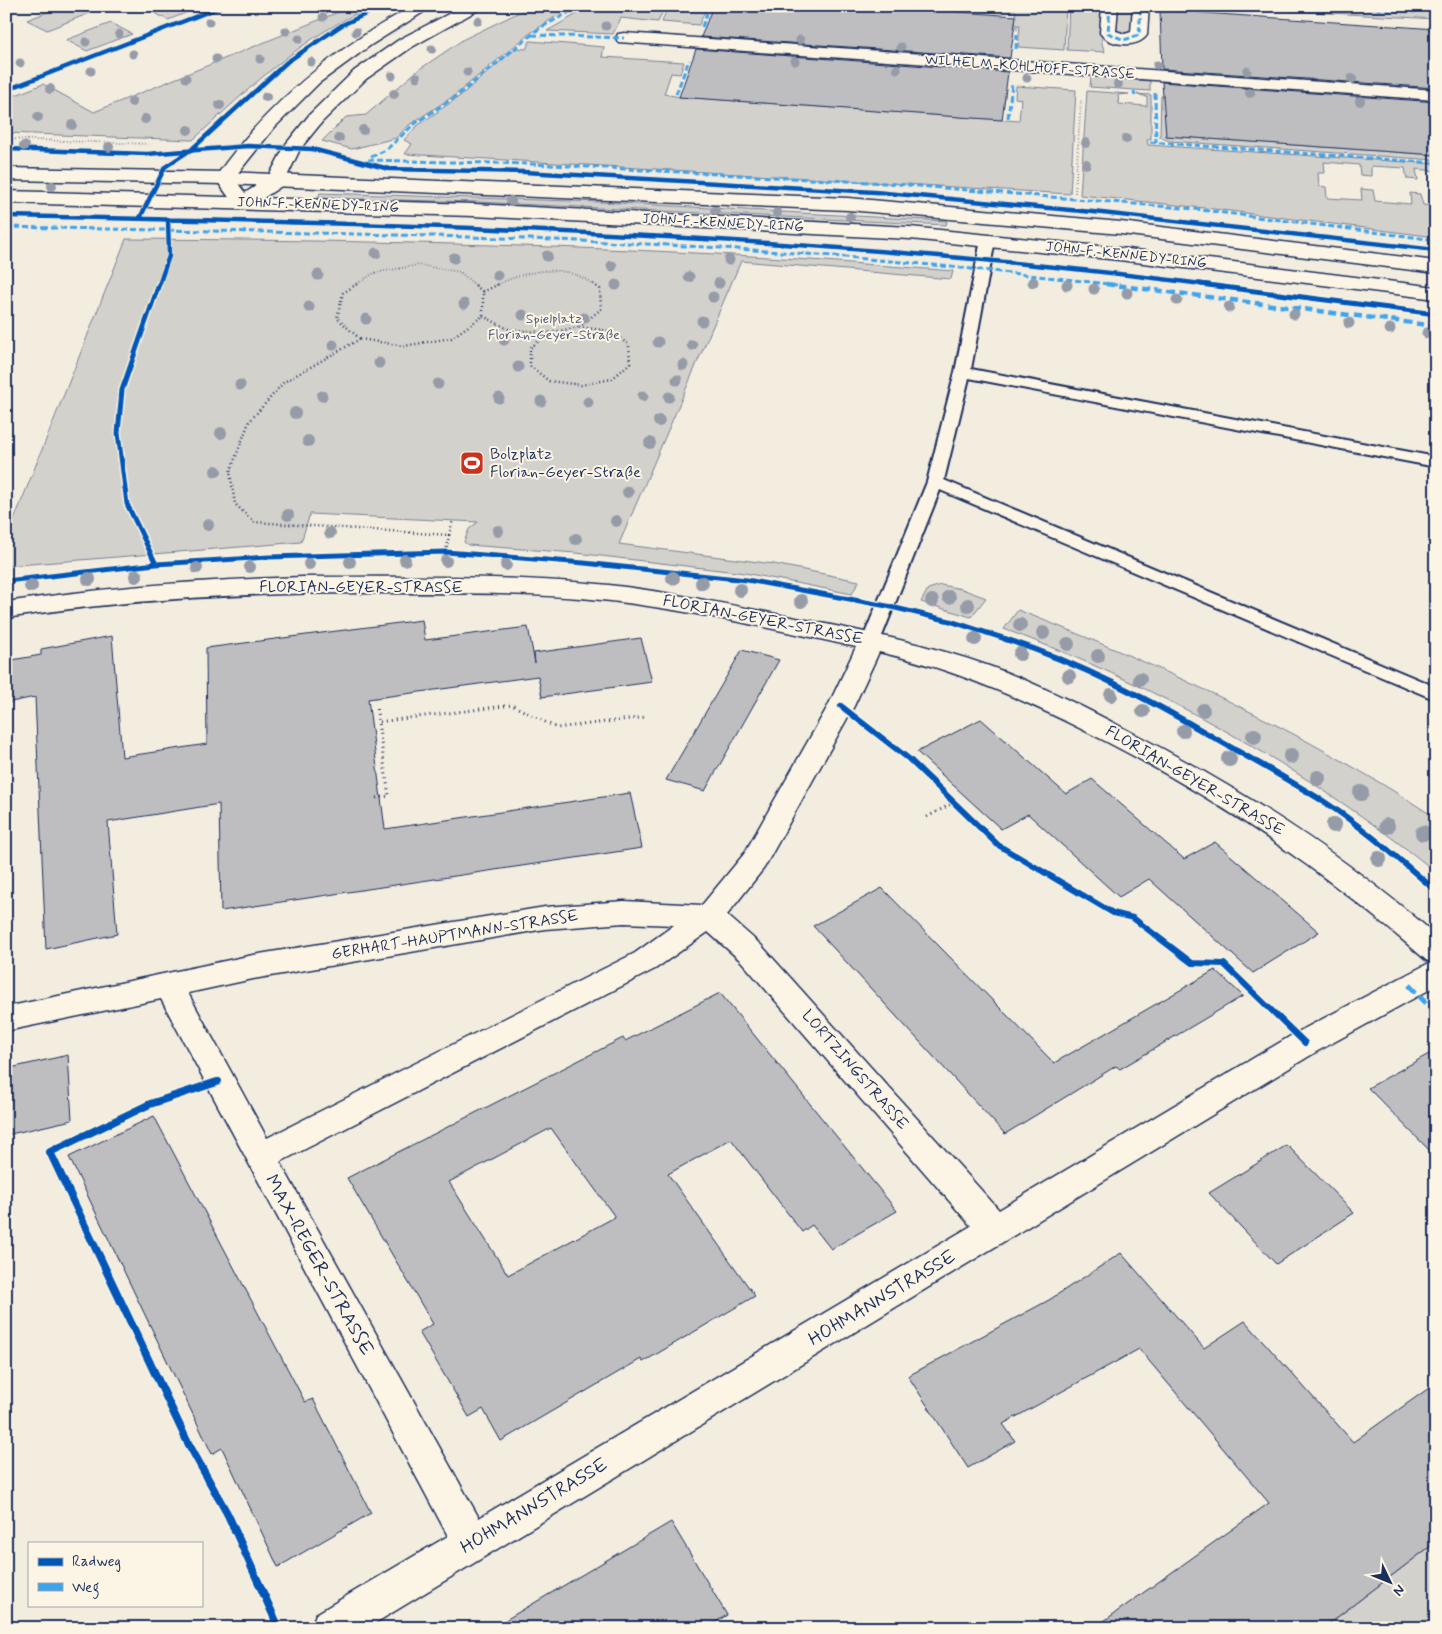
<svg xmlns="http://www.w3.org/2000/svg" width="1442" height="1634" font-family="Mynerve,sans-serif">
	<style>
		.green { fill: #d3d1cc; stroke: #778095 }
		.building { fill: #bebec0; stroke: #1b2f5e; fill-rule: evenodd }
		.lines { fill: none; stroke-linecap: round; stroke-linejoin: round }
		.lane-casing { stroke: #1b2f5e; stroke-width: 4 }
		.street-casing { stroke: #1b2f5e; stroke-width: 3 }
		.secondary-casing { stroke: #1b2f5e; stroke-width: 3 }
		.path-far2 { stroke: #1b2f5e; stroke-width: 2; stroke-dasharray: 0.5 2.5; stroke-linecap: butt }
		.path-far1 { stroke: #1b2f5e; stroke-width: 2.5; stroke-dasharray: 1 3; stroke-linecap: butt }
		.path { stroke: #1b2f5e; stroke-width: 3; stroke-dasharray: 1 4; stroke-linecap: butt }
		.lane { fill: #fcf5e5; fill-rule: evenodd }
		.street { fill: #fcf5e5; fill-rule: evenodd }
		.secondary { fill: #fcf5e5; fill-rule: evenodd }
		.quiet-far2 { stroke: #3da3ed; stroke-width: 3; stroke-dasharray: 6 3; stroke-linecap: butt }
		.quiet-far1 { stroke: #3da3ed; stroke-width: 4.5; stroke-dasharray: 8 4.5; stroke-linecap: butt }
		.quiet { stroke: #3da3ed; stroke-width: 5; stroke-dasharray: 10 5; stroke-linecap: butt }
		.cycleway-far3-casing { stroke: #fcf5e5; stroke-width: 6 }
		.cycleway-far2-casing { stroke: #fcf5e5; stroke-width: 8 }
		.cycleway-far1-casing { stroke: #fcf5e5; stroke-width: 9 }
		.cycleway-casing { stroke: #fcf5e5; stroke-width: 11 }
		.cycleway-far3 { stroke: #0057b8; stroke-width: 4.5 }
		.cycleway-far2 { stroke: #0057b8; stroke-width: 5 }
		.cycleway-far1 { stroke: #0057b8; stroke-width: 6 }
		.cycleway { stroke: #0057b8; stroke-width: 8 }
		.tree { fill: #969ba8 }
		.labels { text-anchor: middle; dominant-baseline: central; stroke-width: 4; stroke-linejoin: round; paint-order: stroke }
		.far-street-label { font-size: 14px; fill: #1b2f5e; stroke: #fcf5e5 }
		.far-park-label { font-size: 14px; fill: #49587a; stroke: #fcf5e5 }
		.poi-label { font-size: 16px; fill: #1b2f5e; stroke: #fcf5e5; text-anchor: start }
		.street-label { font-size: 16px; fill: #1b2f5e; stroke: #fcf5e5 }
		.near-street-label { font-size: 19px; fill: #1b2f5e; stroke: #fcf5e5 }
	</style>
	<rect width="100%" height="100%" fill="#f3ede0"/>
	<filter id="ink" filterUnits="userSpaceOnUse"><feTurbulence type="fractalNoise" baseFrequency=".02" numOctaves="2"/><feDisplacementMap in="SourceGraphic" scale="10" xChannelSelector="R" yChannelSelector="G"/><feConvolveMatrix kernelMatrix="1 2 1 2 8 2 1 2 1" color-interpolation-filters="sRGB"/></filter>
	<g filter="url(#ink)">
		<path class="green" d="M63 6H76L90 13 47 30 27 20Z
			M141 6H203L168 20Z
			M353 6H373C299 38 251 87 193 140L6 133V99L43 84 94 112Z
			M532 6H572L529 34 455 95 409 125 396 138 352 149 322 141 346 117 366 115 417 71 464 39Z
			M591 6H665L658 22 621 18 613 34 547 31Z
			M668 6H707L699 25 662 22Z
			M945 6H1066L1064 50 1018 47 1020 25H1015L1016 11Z
			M1069 6H1101L1102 44 1105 52 1067 50Z
			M1118 6H1133L1132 33 1117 32Z
			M1198 6H1436V19L1206 6Z
			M111 23 132 34 87 51 66 40Z
			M530 41 604 47 602 57 684 62 680 74 671 73 664 94 680 97 1019 121 1021 99 1015 98 1016 86 1076 90 1070 194 405 154 412 144 404 140 417 126 460 96 516 48 526 49Z
			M1091 77 1150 81V91L1090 87Z
			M1087 91 1129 94 1118 95 1119 104 1147 106V97L1137 94 1151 95V139H1147L1148 145 1436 164V171L1416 169 1418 180 1407 179 1405 168 1371 166V176L1360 175 1359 165 1324 162 1325 173H1318L1319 186 1326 187 1327 198 1362 200 1361 189 1373 190 1375 201 1411 204 1410 193 1420 194 1423 205 1436 206V237L1214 209 1080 195Z
			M1161 96 1190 97 1166 111V136L1436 155V160L1169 141 1160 137Z
			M320 193 601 202 947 221 946 225 477 202 318 198Z
			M126 239C323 240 520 244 716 254 795 258 874 265 953 271L951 279 741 261 619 544 774 564 859 581 852 594 745 573 576 553 468 545 464 542 469 529 478 522 310 514 301 542 6 566V540Z
			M941 585 962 589 986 598 971 617 921 602 928 589Z
			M1018 610C1164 667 1305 732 1436 818V872C1307 769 1159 686 1004 629Z
			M1436 1542V1628H1323Z"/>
		<path class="building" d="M713 6H876L1016 16 1010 58 701 37Z
			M1160 10 1436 29V88L1162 69Z
			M696 49 1008 72 1002 120 679 97Z
			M1162 82 1436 102V155L1166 136Z
			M422 620 425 640 528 627 535 663 534 653 641 638 652 682 542 697 538 676 368 699 385 829 630 793 642 848 221 911 219 804 108 822 117 934 46 949 35 697 6 703V661L41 655V649L112 636 122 757 207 744 206 648Z
			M742 650 779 660 705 791 666 780Z
			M981 719 1066 794 1092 779 1184 859 1215 842 1319 932 1253 973 1149 879 1119 897 1028 814 1001 829 917 752Z
			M882 888 1054 1063 1215 970 1243 996 1120 1069 1116 1066 1005 1134 813 926Z
			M720 993 897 1211 831 1249 812 1225 802 1232 731 1139 668 1174 755 1296 643 1362 641 1359 501 1441 483 1409 469 1417 419 1332 433 1324 347 1178 623 1038 625 1041ZM551 1128 615 1217 508 1275 449 1182Z
			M1436 1050V1157L1368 1088Z
			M68 1055 72 1120 6 1135V1069Z
			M154 1116 305 1402 313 1399 371 1513 278 1567 222 1448 212 1454 69 1157Z
			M1287 1145 1354 1213 1276 1264 1209 1193Z
			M1121 1253 1204 1348 1245 1321 1353 1442 1436 1383V1542L1323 1628H1094L1269 1503 1139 1349 1003 1424 1015 1441 968 1468 908 1376 1049 1300Z
			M671 1522 727 1615 706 1628H492Z"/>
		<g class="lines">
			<g class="lane-casing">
				<path id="lane" d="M988 236 995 240 971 369 1436 457V467L969 378 944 480 1436 687V700L940 490 880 641 877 645 871 647 865 645 862 641 927 482 955 372 981 240Z"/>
			</g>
			<g class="street-casing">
				<path id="street" d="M413 6H433L371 45 319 83 274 128 234 178 245 193 268 178 286 144 310 114 354 71 400 39 464 6H485L412 47 366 79 322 122 300 149 283 185 250 207H236L215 178C266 104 334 49 413 6Z
					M1102 6H1118L1116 31 1125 34 1131 32 1133 6H1149L1147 35C1138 49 1109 46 1100 33Z
					M624 33 1436 90V100L618 42 616 38 618 34Z
					M303 577C405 577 508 575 609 585 672 592 734 606 796 618 862 631 928 644 992 667 1038 684 1082 706 1125 729 1237 786 1341 853 1436 935V986L1316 1052 367 1628H311L316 1614 448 1536 161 999 6 1031V1007L253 955 545 907 624 901 702 905 744 854 828 706 856 647C775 629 693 611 611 601 538 593 465 593 392 593 262 592 134 598 6 618V602C105 587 203 580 303 577ZM879 652C960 670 1033 704 1107 742 1223 802 1328 874 1426 960L1431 962 1294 1034 999 1210 761 945 727 915 764 868 854 706ZM624 923 674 925 635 953 267 1138 188 993 253 979 545 929ZM708 932 741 961 971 1226 479 1518 280 1162 655 969Z"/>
			</g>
			<g class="secondary-casing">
				<path id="secondary" d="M6 168 224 172 848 198 1121 222 1436 261V273L1121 234 848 210 224 184 6 180Z
					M6 191 474 204 910 227 1119 248 1436 287V299L1119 260 910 239 474 216 6 203Z"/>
			</g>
			<path class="path-far2" d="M708 10 710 6
				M1017 26V32
				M6 139 150 144
				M1075 193 1081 100
				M355 285 374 273 418 265 460 272 475 285
				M496 285C529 270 564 262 594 285"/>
			<path class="path-far1" d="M357 284 343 293 337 318 360 339
				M483 292 499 284
				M483 316 508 329 549 333
				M579 327 601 309 600 289 593 284
				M579 327 610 331 629 345 630 363 612 379 581 385 549 381 530 366V348L549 333Z
				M360 339 404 346 451 338 483 316V292L474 284
				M360 339 284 382 249 422 230 472 235 504 254 522 449 535 446 552
				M449 535 453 520"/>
			<path class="path" d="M377 709 378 722 512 705 557 728 646 717
				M376 798 389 796 378 722
				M927 817 953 803"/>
			<use href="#lane" class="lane"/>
			<use href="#street" class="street"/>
			<use href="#secondary" class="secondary"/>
			<path class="quiet-far2" d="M1110 6 1108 33 1124 40 1139 35 1141 6
				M1340 6 1416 12
				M702 27 708 10
				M532 35 624 38
				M1016 49 1017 32
				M1134 91 1135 96
				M1155 93 1156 142
				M676 94 689 60
				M1008 118 1012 84
				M1150 142 1436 163
				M371 157 386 150 413 125 458 95 540 28 581 6
				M368 160 532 164 885 183 1194 209 1436 240
				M6 227C239 232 472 234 705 247 842 255 980 269 1117 285"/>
			<path class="quiet-far1" d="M1106 284 1436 326"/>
			<path class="quiet" d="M1409 985 1436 1014"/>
			<g class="cycleway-far3-casing">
				<path id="cycleway-far3" d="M6 90 223 6
					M6 149 147 154 248 146 312 149 389 169 524 172 875 192 1093 212 1436 250
					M6 216C408 224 810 233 1210 285
					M140 218 165 167 192 149 287 62 342 25 383 6
					M159 285 169 256 168 219"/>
			</g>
			<g class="cycleway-far2-casing">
				<path id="cycleway-far2" d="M1200 284 1436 314
					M156 564 127 504 118 433 122 390 159 284
					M6 581 156 564 269 557 446 552 584 563 747 580 887 606 950 621 1009 640"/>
			</g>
			<g class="cycleway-far1-casing">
				<path id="cycleway-far1" d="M1005 639C1080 663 1150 700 1218 740 1253 760 1289 780 1323 801 1363 827 1400 860 1436 891
					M841 706 909 759 998 845 1113 913 1133 918 1192 963 1224 964 1305 1043
					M213 1083 219 1081"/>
			</g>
			<g class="cycleway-casing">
				<path id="cycleway" d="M217 1082 150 1104 50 1152 187 1441 228 1515 279 1628"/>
			</g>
			<use href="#cycleway-far3" class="cycleway-far3"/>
			<use href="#cycleway-far2" class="cycleway-far2"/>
			<use href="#cycleway-far1" class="cycleway-far1"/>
			<use href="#cycleway" class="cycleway"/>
		</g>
		<g class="tree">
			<circle cx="323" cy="17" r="4.5"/>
			<circle cx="478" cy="21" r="4.5"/>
			<circle cx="209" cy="22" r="4.5"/>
			<circle cx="606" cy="26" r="4.5"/>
			<circle cx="286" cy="31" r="4.5"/>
			<circle cx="356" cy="32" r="4.5"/>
			<circle cx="119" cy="34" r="4.5"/>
			<circle cx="299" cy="39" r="4.5"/>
			<circle cx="800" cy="40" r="4.5"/>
			<circle cx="86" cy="42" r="4.5"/>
			<circle cx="901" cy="47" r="4.5"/>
			<circle cx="432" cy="49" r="4.5"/>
			<circle cx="133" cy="54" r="4.5"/>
			<circle cx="216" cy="59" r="4.5"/>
			<circle cx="260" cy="59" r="4.5"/>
			<circle cx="795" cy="61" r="4.5"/>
			<circle cx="311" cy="62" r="4.5"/>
			<circle cx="20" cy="63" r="4.5"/>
			<circle cx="1157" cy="65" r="4.5"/>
			<circle cx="897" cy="69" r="4.5"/>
			<circle cx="91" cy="71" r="4.5"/>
			<circle cx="1247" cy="71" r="4.5"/>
			<circle cx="467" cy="72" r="4.5"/>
			<circle cx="392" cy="76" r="4.5"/>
			<circle cx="417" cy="77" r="4.5"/>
			<circle cx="186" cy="78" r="4.5"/>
			<circle cx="1027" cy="78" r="4.5"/>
			<circle cx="1352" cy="79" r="5"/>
			<circle cx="1118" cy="84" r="5"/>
			<circle cx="50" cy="89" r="5"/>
			<circle cx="1250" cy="93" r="5"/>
			<circle cx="394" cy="94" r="5"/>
			<circle cx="266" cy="97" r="5"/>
			<circle cx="1360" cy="101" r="5"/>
			<circle cx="132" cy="102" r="5"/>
			<circle cx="220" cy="105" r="5"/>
			<circle cx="38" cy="117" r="5"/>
			<circle cx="145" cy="119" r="5"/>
			<circle cx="72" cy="125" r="5"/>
			<circle cx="188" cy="130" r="5"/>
			<circle cx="363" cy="130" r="5"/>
			<circle cx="339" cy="138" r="5"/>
			<circle cx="1126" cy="139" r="5"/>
			<circle cx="1086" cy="143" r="5"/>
			<circle cx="24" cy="146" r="5"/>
			<circle cx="109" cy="147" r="5"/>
			<circle cx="1086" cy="164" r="5"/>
			<circle cx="52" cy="186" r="5"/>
			<circle cx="511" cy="201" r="5"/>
			<circle cx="715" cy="211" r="5"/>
			<circle cx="777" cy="213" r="5"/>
			<circle cx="850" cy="217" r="5"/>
			<circle cx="376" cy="253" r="5.5"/>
			<circle cx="547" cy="256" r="5.5"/>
			<circle cx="454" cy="258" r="5.5"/>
			<circle cx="729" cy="260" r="5.5"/>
			<circle cx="612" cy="266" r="5.5"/>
			<circle cx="318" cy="275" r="5.5"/>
			<circle cx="497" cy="275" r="5.5"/>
			<circle cx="689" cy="277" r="5.5"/>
			<circle cx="1033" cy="282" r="5.5"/>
			<circle cx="719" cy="283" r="5.5"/>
			<circle cx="616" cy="285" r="5.5"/>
			<circle cx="1067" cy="285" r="5.5"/>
			<circle cx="1094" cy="289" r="5.5"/>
			<circle cx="1127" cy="293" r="5.5"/>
			<circle cx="713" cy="297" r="5.5"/>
			<circle cx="1177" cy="300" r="5.5"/>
			<circle cx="464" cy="304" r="5.5"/>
			<circle cx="309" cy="307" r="5.5"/>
			<circle cx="1229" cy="307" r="5.5"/>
			<circle cx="1294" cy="314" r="5.5"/>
			<circle cx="523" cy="315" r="5.5"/>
			<circle cx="584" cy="318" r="5.5"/>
			<circle cx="366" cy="319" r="5.5"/>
			<circle cx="702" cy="321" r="5.5"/>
			<circle cx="1349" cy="323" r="5.5"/>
			<circle cx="1390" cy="329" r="5.5"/>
			<circle cx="1427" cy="333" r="5.5"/>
			<circle cx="504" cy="340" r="5.5"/>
			<circle cx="658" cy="342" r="5.5"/>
			<circle cx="333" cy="345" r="5.5"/>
			<circle cx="692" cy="345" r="5.5"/>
			<circle cx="379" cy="363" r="5.5"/>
			<circle cx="683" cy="365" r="5.5"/>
			<circle cx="518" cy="367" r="5.5"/>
			<circle cx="677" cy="380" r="5.5"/>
			<circle cx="438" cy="384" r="5.5"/>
			<circle cx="240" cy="385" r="5.5"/>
			<circle cx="322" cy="396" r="5.5"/>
			<circle cx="643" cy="396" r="5.5"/>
			<circle cx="669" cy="397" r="5.5"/>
			<circle cx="499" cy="398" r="5.5"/>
			<circle cx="541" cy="401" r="5.5"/>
			<circle cx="588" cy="402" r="5.5"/>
			<circle cx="295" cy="413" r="6"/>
			<circle cx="659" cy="421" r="6"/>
			<circle cx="221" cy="433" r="6"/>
			<circle cx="308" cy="441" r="6"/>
			<circle cx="650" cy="443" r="6"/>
			<circle cx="216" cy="471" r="6"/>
			<circle cx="628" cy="492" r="6"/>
			<circle cx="288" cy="515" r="6"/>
			<circle cx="616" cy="521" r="6"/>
			<circle cx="208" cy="525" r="6"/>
			<circle cx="498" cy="531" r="6"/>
			<circle cx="330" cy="533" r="6"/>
			<circle cx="576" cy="539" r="6"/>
			<circle cx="405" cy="560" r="6"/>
			<circle cx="446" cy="561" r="6"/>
			<circle cx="350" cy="562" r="6"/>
			<circle cx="309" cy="564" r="6"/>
			<circle cx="506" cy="565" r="6"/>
			<circle cx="250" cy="567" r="6"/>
			<circle cx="197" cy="568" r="6"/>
			<circle cx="136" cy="576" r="7"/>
			<circle cx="673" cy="578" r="7"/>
			<circle cx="89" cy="579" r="7"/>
			<circle cx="702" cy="583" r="7"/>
			<circle cx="31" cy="586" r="7"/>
			<circle cx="740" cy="590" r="7"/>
			<circle cx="949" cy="597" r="7"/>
			<circle cx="801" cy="601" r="7"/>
			<circle cx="932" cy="601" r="7"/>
			<circle cx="968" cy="605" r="7"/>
			<circle cx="1020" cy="625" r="7"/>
			<circle cx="1043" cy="633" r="7"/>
			<circle cx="975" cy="639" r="7"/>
			<circle cx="1068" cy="644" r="7"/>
			<circle cx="1020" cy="654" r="7"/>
			<circle cx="1098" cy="656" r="7"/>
			<circle cx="1069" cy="676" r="7"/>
			<circle cx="1140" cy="679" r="7"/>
			<circle cx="1111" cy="695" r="7"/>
			<circle cx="1203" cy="710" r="7"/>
			<circle cx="1143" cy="711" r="7"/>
			<circle cx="1183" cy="731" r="7"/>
			<circle cx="1254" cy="736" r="8"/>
			<circle cx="1291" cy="756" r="8"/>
			<circle cx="1229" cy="759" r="8"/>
			<circle cx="1318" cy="778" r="8"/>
			<circle cx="1361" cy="793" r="8"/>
			<circle cx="1334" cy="825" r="8"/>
			<circle cx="1387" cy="826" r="8"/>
			<circle cx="1423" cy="833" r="8"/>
			<circle cx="1379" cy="859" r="8"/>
		</g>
	</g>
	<defs>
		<g id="stadium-square" transform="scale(1.25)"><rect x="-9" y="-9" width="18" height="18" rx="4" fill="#c8321e" stroke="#fcf5e5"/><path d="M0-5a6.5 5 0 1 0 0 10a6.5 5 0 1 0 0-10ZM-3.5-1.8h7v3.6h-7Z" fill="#fff"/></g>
	</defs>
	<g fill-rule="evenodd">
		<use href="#stadium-square" x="472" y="463"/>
	</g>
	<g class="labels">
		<g class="far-street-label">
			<text transform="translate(1030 67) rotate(4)">WILHELM-KOHLHOFF-STRASSE</text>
			<text transform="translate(318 205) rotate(2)">JOHN-F.-KENNEDY-RING</text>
			<text transform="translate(723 223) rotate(3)">JOHN-F.-KENNEDY-RING</text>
			<text transform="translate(1126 255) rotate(6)">JOHN-F.-KENNEDY-RING</text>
		</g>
		<g class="far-park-label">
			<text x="554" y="319">Spielplatz<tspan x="554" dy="16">Florian-Geyer-Straße</tspan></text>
		</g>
		<g class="poi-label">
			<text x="490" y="454">Bolzplatz<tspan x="490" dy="18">Florian-Geyer-Straße</tspan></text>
		</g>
		<g class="street-label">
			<text x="361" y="587">FLORIAN-GEYER-STRASSE</text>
			<text transform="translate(763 620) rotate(11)">FLORIAN-GEYER-STRASSE</text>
			<text transform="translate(1195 781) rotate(30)">FLORIAN-GEYER-STRASSE</text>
			<text transform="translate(455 935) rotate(-9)">GERHART-HAUPTMANN-STRASSE</text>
			<text transform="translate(855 1070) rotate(49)">LORTZINGSTRASSE</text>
		</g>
		<g class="near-street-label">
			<text transform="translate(319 1265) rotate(61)">MAX-REGER-STRASSE</text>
			<text transform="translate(882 1298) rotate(-31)">HOHMANNSTRASSE</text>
			<text transform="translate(534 1506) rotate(-31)">HOHMANNSTRASSE</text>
		</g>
	</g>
	<rect width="1442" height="1634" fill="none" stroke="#fcf5e5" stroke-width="25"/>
	<rect x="12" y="12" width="1417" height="1609" fill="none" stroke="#1b2f5e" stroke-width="2" filter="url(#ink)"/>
	<rect x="28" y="1542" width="175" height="65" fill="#fcf5e5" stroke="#a2a6af"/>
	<rect x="38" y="1558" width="25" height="8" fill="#0057b8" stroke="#a2a6af"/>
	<text x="72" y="1566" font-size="15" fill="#1b2f5e">Radweg</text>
	<rect x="38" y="1583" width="25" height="8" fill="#3da3ed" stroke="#a2a6af"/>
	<text x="72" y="1592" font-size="15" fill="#1b2f5e">Weg</text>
	<g transform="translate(1390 1582) rotate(133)" stroke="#fcf5e5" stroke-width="4" paint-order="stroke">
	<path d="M0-4L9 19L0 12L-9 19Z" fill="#1b2f5e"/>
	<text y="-8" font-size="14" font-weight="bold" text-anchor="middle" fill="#1b2f5e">N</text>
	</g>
</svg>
